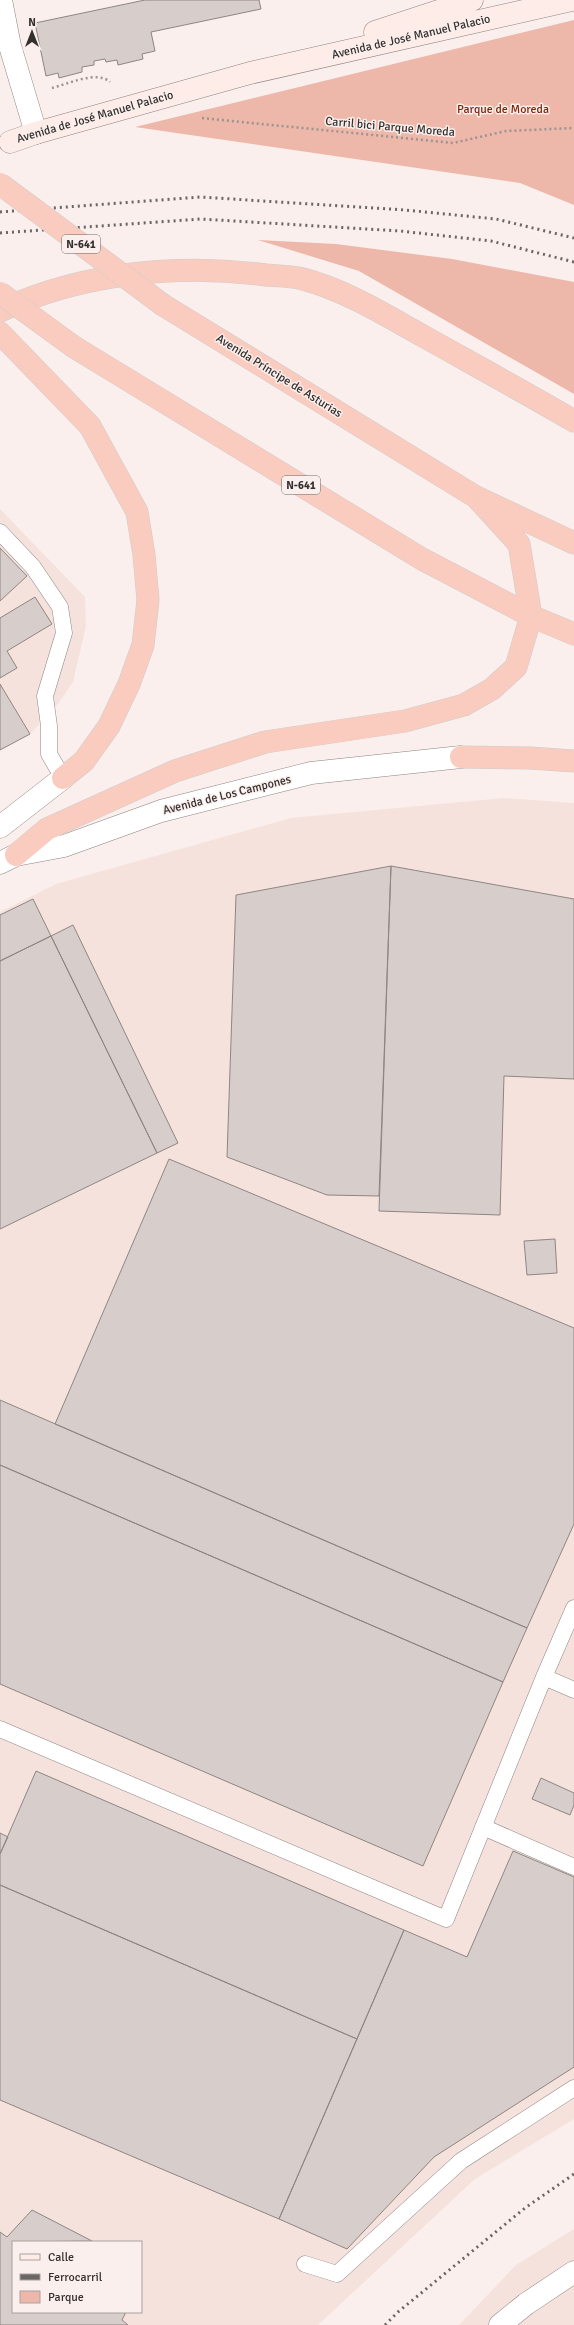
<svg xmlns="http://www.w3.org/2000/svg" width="574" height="2325" font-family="Signika,sans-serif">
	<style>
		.built { fill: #f5e2dd; fill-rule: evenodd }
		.green { fill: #edb7a9 }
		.building { fill: #d7cdca; stroke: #8f8583 }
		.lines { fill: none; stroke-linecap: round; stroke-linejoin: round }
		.service-casing { stroke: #8e8482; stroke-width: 17 }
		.minor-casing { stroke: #8e8482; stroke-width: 23 }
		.tertiary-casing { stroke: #8e8482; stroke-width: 23 }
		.secondary-casing { stroke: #8e8482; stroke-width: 23 }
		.trunk-casing { stroke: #cecdcd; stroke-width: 23 }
		.path { stroke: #9b9492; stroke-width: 2.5; stroke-dasharray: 2 3; stroke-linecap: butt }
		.service { stroke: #fff; stroke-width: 16 }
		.minor { stroke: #fff; stroke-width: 22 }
		.tertiary { stroke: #fff; stroke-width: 22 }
		.secondary { stroke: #fdece7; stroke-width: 22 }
		.trunk { stroke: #faccbf; stroke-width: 22 }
		.rail { stroke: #6b6564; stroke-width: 3; stroke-dasharray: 2 4; stroke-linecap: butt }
		.trunk-bridge-casing { stroke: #cecdcd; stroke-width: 23; stroke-linecap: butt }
		.trunk-bridge { stroke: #faccbf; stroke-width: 22 }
		.labels { text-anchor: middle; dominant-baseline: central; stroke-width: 3; stroke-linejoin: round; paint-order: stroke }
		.shield { fill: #faefec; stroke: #6f6967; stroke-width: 1 }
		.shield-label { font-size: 11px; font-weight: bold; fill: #332f2e }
		.street-label { font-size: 12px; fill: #332f2e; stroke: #faefec }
		.park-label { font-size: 12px; fill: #832409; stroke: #faefec }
	</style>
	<rect width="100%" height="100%" fill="#faefec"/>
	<path class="built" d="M0 509 85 597 86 626 73 682 58 704 30 734 0 684Z
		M504 798 574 803V2119L475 2179 318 2325H0V912L56 884 291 818ZM13 2242H141V2312H13Z
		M574 2229V2325H459L516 2265Z"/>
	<path class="green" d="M574 20V205L520 183 135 127Z
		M258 240 336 244 452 259 574 282V394L359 271Z"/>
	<path class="building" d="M145 0H259L261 9 151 32 155 51 142 54 143 59 118 65 117 60 106 62 105 59 94 61V65L82 67V72L59 78 58 73 46 76 35 23Z
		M0 548 27 576 0 601Z
		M35 597 52 624 7 651 17 668 0 678V618Z
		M0 684 30 734 0 750Z
		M391 866 379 1196 327 1195 227 1157 236 895Z
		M391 866 574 899V1079L504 1076 500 1215 379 1211Z
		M33 899 51 936 0 961V915Z
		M73 925 178 1143 157 1153 51 936Z
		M51 936 157 1153 0 1229V961Z
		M169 1159 574 1328V1524L527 1628 55 1424Z
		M555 1239 557 1273 527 1275 524 1241Z
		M0 1400 527 1628 503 1682 0 1465Z
		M0 1465 503 1682 423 1866 0 1684Z
		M36 1771 404 1930 357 2039 0 1885V1854Z
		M541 1778 574 1793V1805L570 1815 532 1799Z
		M0 1833 8 1837 0 1854Z
		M513 1851 574 1877V2067L434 2157 347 2249 279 2219 404 1930 467 1957Z
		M0 1885 357 2039 279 2219 0 2100Z
		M32 2210 92 2241 13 2242V2312H126L122 2320 128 2325H0V2232L7 2237Z"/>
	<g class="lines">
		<g class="service-casing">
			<path id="service" d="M0 532 33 567 60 607 64 633 45 696 49 726V754L63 778
				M544 1677 574 1690
				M0 1729 446 1919 544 1677 574 1608
				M483 1827 574 1867
				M305 2264 337 2274 461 2161 574 2088"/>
		</g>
		<g class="minor-casing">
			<path id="minor" d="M1 0 10 46 36 133
				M500 2325 526 2304 574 2272"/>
		</g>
		<g class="tertiary-casing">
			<path id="tertiary" d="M0 827 63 778
				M0 863 16 855 64 846 161 811 311 773 461 757"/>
		</g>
		<g class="secondary-casing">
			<path id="secondary" d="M375 32 472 0
				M10 142 36 133 250 73 572 0"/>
		</g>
		<g class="trunk-casing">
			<path id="trunk" d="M163 305 476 497 574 543
				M0 311C80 273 178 263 266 275 278 276 291 276 303 279 345 290 385 315 423 336 473 364 524 392 574 421
				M0 333 90 426 137 512 144 555 148 600 143 645 129 684 109 726 84 761 63 778
				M74 347 422 559 531 616 574 634
				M461 757 530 758 574 761
				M16 855 47 829 175 771 265 742 405 721 464 705 492 689 516 667 531 616 519 544 476 497"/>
		</g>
		<path class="path" d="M52 88C68 84 97 70 110 82
			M202 118 453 143 506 131 574 128"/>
		<use href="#service" class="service"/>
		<use href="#minor" class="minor"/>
		<use href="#tertiary" class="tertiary"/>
		<use href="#secondary" class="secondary"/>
		<use href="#trunk" class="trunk"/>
		<path class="rail" d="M0 212 200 197 405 210 496 219 574 238
			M0 233 201 219 400 231 491 241 574 262
			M385 2325 398 2312 525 2208 574 2174"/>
		<g class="trunk-bridge-casing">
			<path id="trunk-bridge" d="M0 184 163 305
				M0 293 74 347"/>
		</g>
		<use href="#trunk-bridge" class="trunk-bridge"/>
	</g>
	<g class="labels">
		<g class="shield">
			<rect x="62" y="235" width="38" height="18" rx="3"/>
			<rect x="282" y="476" width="38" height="18" rx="3"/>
		</g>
		<g class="shield-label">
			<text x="81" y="244">N-641</text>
			<text x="301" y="485">N-641</text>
		</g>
		<g class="street-label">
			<text transform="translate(411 37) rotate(-13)">Avenida de José Manuel Palacio</text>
			<text transform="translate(95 117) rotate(-16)">Avenida de José Manuel Palacio</text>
			<text transform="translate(390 127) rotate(5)">Carril bici Parque Moreda</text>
			<text transform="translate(279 376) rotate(32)">Avenida Príncipe de Asturias</text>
			<text transform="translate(227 795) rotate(-14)">Avenida de Los Campones</text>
		</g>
		<g class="park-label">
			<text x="503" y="109">Parque de Moreda</text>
		</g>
	</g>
	<rect x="12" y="2241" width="130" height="72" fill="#faefec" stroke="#aaa2a0"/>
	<rect x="20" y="2254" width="20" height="6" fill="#fdece7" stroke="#aaa2a0"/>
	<text x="48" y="2261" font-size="12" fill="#332f2e">Calle</text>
	<rect x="20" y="2274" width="20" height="6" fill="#6b6564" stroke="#aaa2a0"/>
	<text x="48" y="2281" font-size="12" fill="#332f2e">Ferrocarril</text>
	<rect x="20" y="2291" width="20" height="12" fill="#edb7a9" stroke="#aaa2a0"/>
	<text x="48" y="2301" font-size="12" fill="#332f2e">Parque</text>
	<g transform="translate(32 32)" stroke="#faefec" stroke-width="3" paint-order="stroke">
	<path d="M0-3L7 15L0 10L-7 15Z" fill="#332f2e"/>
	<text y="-6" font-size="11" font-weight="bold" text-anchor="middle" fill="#332f2e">N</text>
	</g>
</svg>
